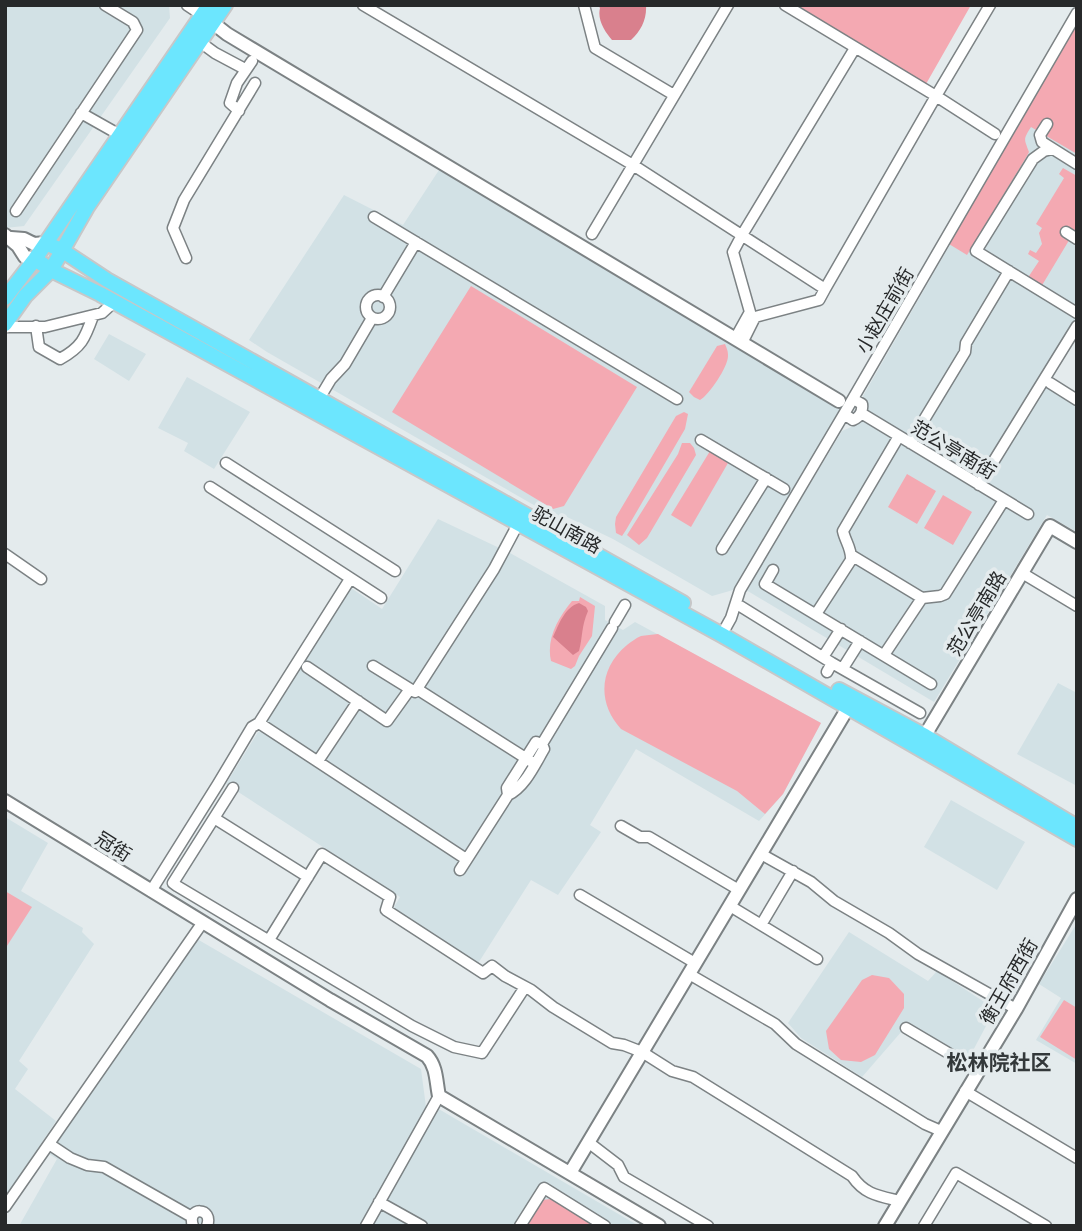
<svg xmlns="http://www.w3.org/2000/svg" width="1082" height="1231" font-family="Lato,'Noto Sans SC',sans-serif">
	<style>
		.built { fill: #d2e1e5 }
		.green { fill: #f4a9b2 }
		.water { fill: #d9808d }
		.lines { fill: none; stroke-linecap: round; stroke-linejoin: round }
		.minor-casing { stroke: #7c8284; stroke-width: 13 }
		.tertiary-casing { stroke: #7c8284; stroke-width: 16 }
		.primary-casing { stroke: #c7c7c8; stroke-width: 18 }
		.minor { stroke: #fff; stroke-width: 10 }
		.tertiary { stroke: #fff; stroke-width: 12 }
		.primary { stroke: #6ce6fe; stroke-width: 14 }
		.labels { text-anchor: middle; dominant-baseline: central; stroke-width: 7; stroke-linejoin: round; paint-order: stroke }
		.street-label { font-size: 19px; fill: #27292a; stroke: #e4ebed }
		.neighbourhood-label { font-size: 21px; font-weight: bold; fill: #33383a; stroke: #e4ebed }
	</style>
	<rect width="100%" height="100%" fill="#e4ebed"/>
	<path class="built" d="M5 5H169L170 18 24 226 5 228Z
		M1077 24V331L1045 385 1077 404V532L1047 515 934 702 746 590 842 431 858 424 863 415 867 407 863 396Z
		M439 170 840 408 839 413 733 590 712 596 613 539 565 516H553L267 352 249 340 344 195 403 225Z
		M109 334 146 354 129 381 94 359Z
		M187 377 250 412 214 469 184 451 188 443 158 428Z
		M438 519 510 553 605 606V620L623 630 635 622 821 723 783 794 759 821 636 749 590 825 601 832 558 895 531 880 477 965 393 909 400 897 226 784 258 732 264 731 265 721 351 588 382 609Z
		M1058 683 1077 693V786L1017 754Z
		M951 800 1025 842 997 890 924 847Z
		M5 817 48 843 21 891 83 928 82 932 94 944 19 1061 28 1069 15 1089 56 1121 5 1198Z
		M1077 923V1064L1036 1040 1061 998 1039 984Z
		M849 932 928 981 937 971 995 1009 968 1060 911 1024 902 1031 862 1077 801 1038 788 1023Z
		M197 939 421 1069 426 1107 360 1226H19L57 1159 46 1152Z
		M437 1108 639 1226H372Z"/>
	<path class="green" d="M793 5H971L926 84Z
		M1077 24V154L1031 127C1023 140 1024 138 1029 152L1027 156 967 255 949 244Z
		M1063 168 1077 176V227L1041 287 1027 279 1039 261 1028 254 1030 250 1036 253 1042 244 1039 233 1042 228 1036 224 1064 178 1059 174Z
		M471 286 637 387 564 506 553 509 392 412Z
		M725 344C727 349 728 351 728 356 728 367 709 395 700 400L694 397 689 392 717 346Z
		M684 412 688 414 685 429 626 530 622 536 616 533 615 524 616 517 676 416Z
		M682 443H690L694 448 696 455 647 538 639 545 627 535 678 454Z
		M710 451 728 463 691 527 671 515Z
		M907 474 936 491 917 524 888 507Z
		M943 495 972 512 953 545 924 528Z
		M580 597 595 606 592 636 579 656 575 666 571 669 551 661C546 639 558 618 572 601H579Z
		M658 634 821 723 783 794 765 814 737 791 621 729C597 703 599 668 627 645 631 642 636 638 641 636 646 635 652 635 658 634Z
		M5 891 32 907 5 949Z
		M872 975 889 978 904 994V1008L875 1055 861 1062 841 1060 829 1049 826 1031 862 980Z
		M1064 1000 1077 1008V1060L1040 1037Z
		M551 1199 594 1226H525L541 1200Z"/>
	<path class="water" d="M598 5H646C647 19 641 31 631 40H612C605 32 597 20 600 8Z
		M579 603 586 607 588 611C581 627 583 636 579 651L573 655 553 637C559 624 565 607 579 603Z"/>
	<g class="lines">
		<g class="minor-casing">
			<path id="minor" d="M187 5 202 15
				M363 5 633 165 825 289 936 96 785 5
				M584 5 595 48 674 95
				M990 5 936 96 995 134
				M200 42 215 53 245 69
				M239 111 230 103 237 83 252 61
				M81 113 120 135
				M1047 124 1040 135 1042 142 1077 164
				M1052 149 1044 151 1033 159 976 251 1077 313
				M16 211 137 30 133 22 105 5
				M374 217 677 399
				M1066 232 1077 239
				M592 234 728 5
				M186 258 173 228 184 200 255 83
				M366 307a12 12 0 1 1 24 0a12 12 0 1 1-24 0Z
				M383 297 416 242
				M36 326 39 347 60 359C82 347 85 338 93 316
				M5 327H45L102 313 114 302
				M735 339 750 312 733 252 742 235 855 48
				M742 343 755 317 819 300 825 289
				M1050 383 1077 400
				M319 399 331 379 345 364 372 318
				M861 413 1028 514
				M844 414 853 420C860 417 863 411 862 404L853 399
				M701 440 784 489
				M910 443 965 352 966 343 1009 271
				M226 463 395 571
				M979 485 1077 326
				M210 487 381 598
				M722 549 766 478
				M5 554 41 579
				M851 555 922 598
				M773 570 765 584 931 684
				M1022 573 1077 606
				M740 606 832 663 920 713
				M816 614 851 560C852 549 845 541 843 531L899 436
				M615 622 625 605
				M726 627 731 618 740 590 844 414 1077 13
				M884 655 922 598 940 596 945 594 1004 500
				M823 657 841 629
				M373 666 415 692 494 569 518 524
				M307 667 387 721 410 689
				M843 668 860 641
				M827 672 832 663
				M417 689 535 764
				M259 723 466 859
				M318 761 358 701
				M233 788 173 883 177 886 412 1026 454 1047 482 1053 525 987
				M508 795 507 788 536 742 542 744
				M214 818 308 877
				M621 826 640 837H649L739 890
				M761 854 811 882 834 901 889 933 918 954 1016 1009
				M460 870 508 795C525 787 535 764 544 749L542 744 612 628
				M151 891 218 784 252 727 259 723 350 579
				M580 895 695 963
				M730 906 817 959
				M761 925 793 871
				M269 940 322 854 390 897 386 910 483 973 492 966 505 976 531 990 553 1007 612 1043 624 1045 642 1052 672 1071 693 1077 852 1176C865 1195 879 1196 900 1201
				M689 974 775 1024 796 1044 925 1124 941 1131
				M906 1028 977 1070
				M965 1091 1077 1158
				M588 1142 618 1165 624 1177 708 1226
				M49 1144 70 1158 87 1165 104 1167 192 1217
				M379 1202 422 1226
				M5 1207 203 922
				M193 1226C186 1206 214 1207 207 1226
				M366 1226 439 1096
				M520 1226 544 1188 605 1226
				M924 1226 956 1173 1046 1226"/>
		</g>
		<g class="tertiary-casing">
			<path id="tertiary" d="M213 23 227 34 839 401
				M5 235 18 246 25 257 35 259
				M11 238 24 239 34 244 46 243
				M921 742 1050 526 1077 542
				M5 801 330 1000 427 1056C437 1067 436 1082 439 1096L659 1226
				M570 1173 852 701
				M885 1226 1016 1009 1077 899"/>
		</g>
		<g class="primary-casing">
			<path id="primary" d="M46 243 63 251 107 280 683 603
				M35 259 51 270 100 294 722 635 1077 839
				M5 298 35 259 209 5
				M5 324 25 296 51 270 87 207 225 5
				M839 690 925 736 1077 827"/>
		</g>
		<use href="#minor" class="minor"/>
		<use href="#tertiary" class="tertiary"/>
		<use href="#primary" class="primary"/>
	</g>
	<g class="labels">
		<g class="street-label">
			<text transform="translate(884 310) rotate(-60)">小赵庄前街</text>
			<text transform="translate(954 449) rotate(31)">范公亭南街</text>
			<text transform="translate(567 529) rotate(29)">驼山南路</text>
			<text transform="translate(976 613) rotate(-59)">范公亭南路</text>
			<text transform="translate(114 846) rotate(32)">冠街</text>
			<text transform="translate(1008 981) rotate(-60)">衡王府西街</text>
		</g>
		<g class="neighbourhood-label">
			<text x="999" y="1061">松林院社区</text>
		</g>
	</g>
	<rect width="1082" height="1231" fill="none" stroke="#27292a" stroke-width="14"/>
</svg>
